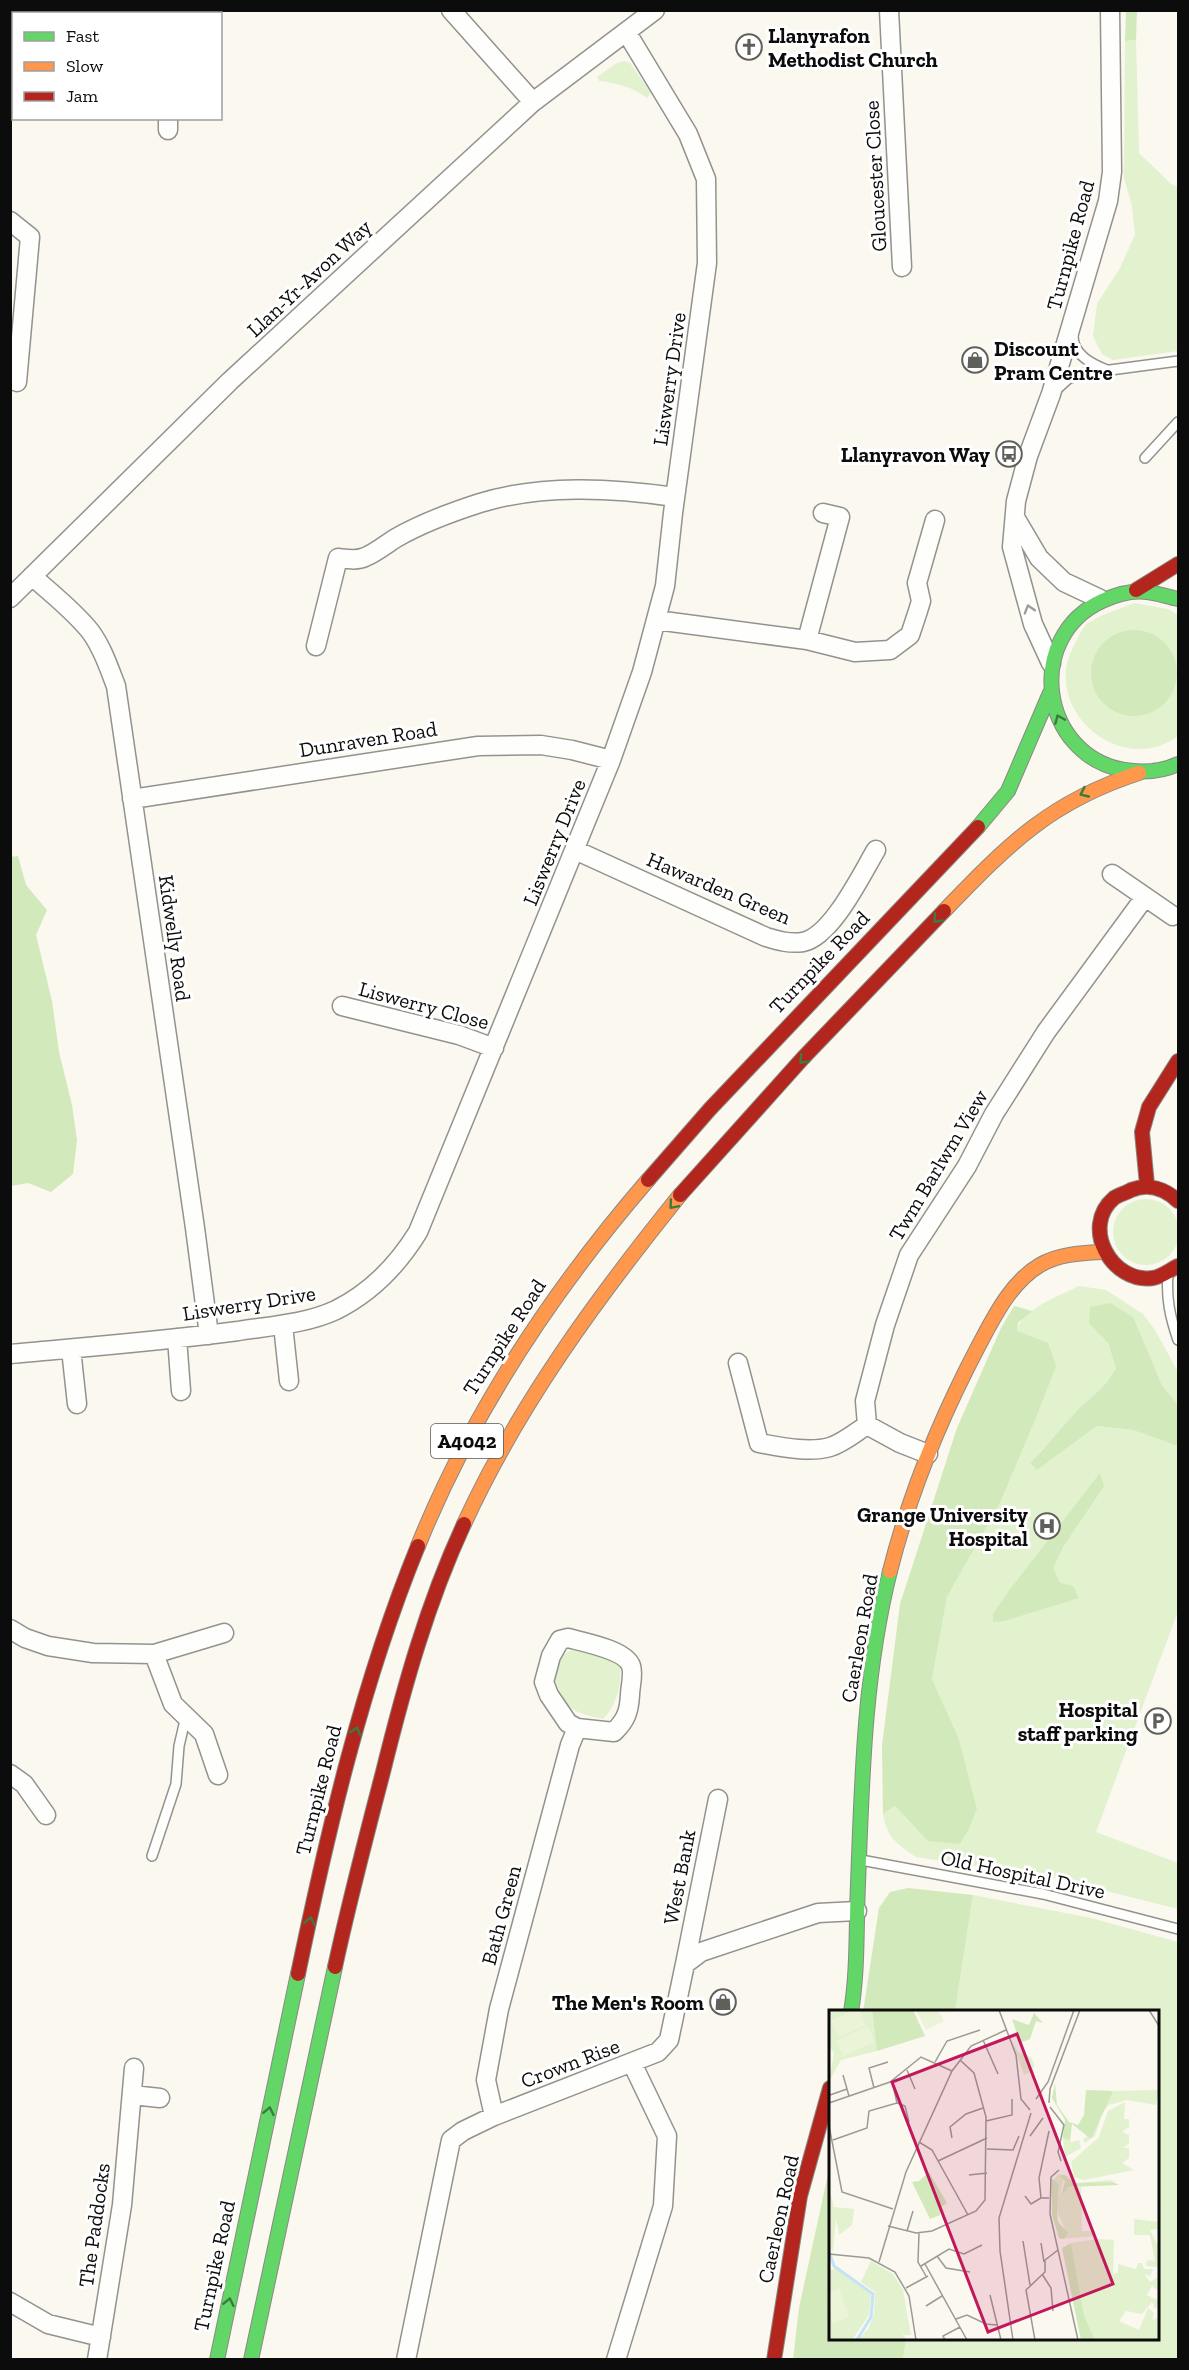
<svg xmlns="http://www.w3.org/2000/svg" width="1189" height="2370" font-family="'Zilla Slab',serif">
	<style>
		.green { fill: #e2f1ce }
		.forest { fill: #d2e9bb }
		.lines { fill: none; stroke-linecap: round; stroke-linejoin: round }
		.lane-casing { stroke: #93928e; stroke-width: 12 }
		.street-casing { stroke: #93928e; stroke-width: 21 }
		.fast-casing { stroke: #8a8985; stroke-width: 16 }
		.slow-casing { stroke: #8a8985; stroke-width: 16 }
		.jam-casing { stroke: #8a8985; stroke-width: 16 }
		.lane { stroke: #fefefd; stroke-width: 9 }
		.street { stroke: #fefefd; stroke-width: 18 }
		.fast { stroke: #63d668; stroke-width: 14 }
		.slow { stroke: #ff974d; stroke-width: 14 }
		.jam { stroke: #b3261e; stroke-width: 14 }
		.oneway { stroke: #9d9d9d }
		.oneway2 { stroke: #3c7b3f }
		.labels { text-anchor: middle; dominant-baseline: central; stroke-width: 6; stroke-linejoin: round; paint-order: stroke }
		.shield { fill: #fff; stroke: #555; stroke-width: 1.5 }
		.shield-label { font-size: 20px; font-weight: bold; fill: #0c0c0c }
		.poi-label { font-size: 21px; font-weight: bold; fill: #0c0c0c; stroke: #fff; text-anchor: end }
		.street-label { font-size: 21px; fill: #0c0c0c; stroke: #fff }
		.inset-river { fill: none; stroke: #c4e4f6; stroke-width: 3 }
		.inset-road { fill: none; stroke: #9b9a94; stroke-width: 1.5 }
		.view { fill: #c2185b; fill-opacity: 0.15; stroke: #c2185b; stroke-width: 3 }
		.inset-edge { fill: none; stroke: #0c0c0c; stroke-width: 3 }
	</style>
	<rect width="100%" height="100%" fill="#faf8ef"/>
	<path class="green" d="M1136 40 1139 153 1171 184 1178 187V351L1113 360 1102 354 1093 336 1097 304 1120 268 1135 235 1132 206 1124 178 1125 41Z
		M625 61 630 63 651 93 647 98C633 87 616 83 599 81L597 77 617 63Z
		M1134 603 1168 609 1178 615V736C1120 779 1038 707 1075 644 1078 638 1082 628 1087 624 1095 617 1122 608 1134 603Z
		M1113 1232a33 33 0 1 1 66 0a33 33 0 1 1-66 0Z
		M1079 1286 1106 1290 1143 1314 1155 1330 1178 1372V1405L1162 1385 1132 1317 1089 1324 1108 1343 1116 1368 1108 1384 1078 1411 1030 1463 1037 1470 1097 1426 1133 1430 1178 1446V1611L1096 1832 1178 1863V1909L1054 1878 916 1857C897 1844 887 1838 883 1814L895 1806 912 1824 960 1844 969 1829 977 1809 959 1739 932 1679 947 1597 1000 1503 1036 1418 1055 1366 1017 1331C1020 1310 1061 1295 1079 1286Z
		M577 1649 608 1656 620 1666C622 1685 616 1706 603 1719 567 1711 569 1709 553 1678 557 1664 560 1652 577 1649Z
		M973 1895 1091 1918 1178 1942V2359H903L906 2339 1158 2338V2012L955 2011Z"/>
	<path class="forest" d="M1126 11H1137L1136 40 1125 41Z
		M1091 673a43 43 0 1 1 86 0a43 43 0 1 1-86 0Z
		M18 856 26 885 47 910 36 935 52 1001 59 1052 72 1105 77 1140 73 1174 51 1192 28 1183 11 1186 10 857Z
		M1110 1303 1133 1317 1162 1385 1178 1405V1446L1133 1430 1097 1426 1037 1470 1030 1463C1047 1446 1062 1427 1078 1410 1094 1394 1105 1389 1116 1368L1108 1343 1089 1324 1090 1307Z
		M1014 1306 1032 1311 1018 1323 1017 1331 1048 1343 1056 1366 1036 1418 1000 1503 947 1597 932 1679 959 1739 977 1809 969 1829 960 1844 928 1841 895 1806 883 1814 882 1745 900 1604 957 1428 1001 1328Z
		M1100 1473 1104 1486 1063 1547 1053 1568 1060 1583 1073 1586 1079 1598 1004 1621 993 1622V1614L1008 1592Z
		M908 1888 973 1895 955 2011 863 2012 879 1908 890 1892Z
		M830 2165V2338L906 2339 903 2359H793L799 2308Z"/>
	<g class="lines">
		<g class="lane-casing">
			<path id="lane" d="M1073 336C1073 355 1092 364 1107 370
				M1056 390 1068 379 1080 374 1178 361
				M1145 458 1178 422
				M1168 1274C1166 1298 1170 1317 1178 1340
				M152 1856 176 1784 179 1746 186 1716
				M861 1860 1043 1894 1178 1929"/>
		</g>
		<g class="street-casing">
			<path id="street" d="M162 10V14
				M451 10 533 102
				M889 10 902 267
				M168 118V130
				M10 221 30 237 17 382
				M1016 519 1039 558 1064 582 1100 599
				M32 576C52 594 73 610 90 631 102 647 109 668 116 686L195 1228 209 1335
				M10 598 230 381 533 102 655 10
				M656 620 807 640 855 652 890 650 910 635 918 611 921 601 917 583 935 520
				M807 640 840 517 823 513
				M316 646 338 558C347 559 357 561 365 557 376 553 386 544 396 538 422 523 452 512 480 503 542 484 612 488 675 497
				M1051 663 1033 624 1012 547 1016 501 1028 456 1051 394 1108 201 1112 172 1110 10
				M132 799 478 746 541 745 572 750 611 760
				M575 850 766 937C779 941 790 944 803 942 832 936 861 875 876 850
				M1112 874 1173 916
				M342 1006 459 1035 494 1048
				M283 1325 289 1381
				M177 1338 181 1391
				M71 1349 77 1404
				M10 1354C86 1347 163 1341 238 1331 270 1326 306 1324 336 1310 372 1292 397 1266 418 1232L611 760 642 672 665 586 673 513 707 263 706 179 688 134 627 33
				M738 1363 759 1443C781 1447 809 1453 830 1447 843 1443 856 1432 867 1425
				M928 1454 900 1443 867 1425 865 1401 885 1325 909 1255 967 1166 994 1114 1046 1032 1145 897
				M10 1629 25 1638 48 1646 93 1653 154 1654 224 1633
				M568 1638C583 1642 626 1650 631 1666 634 1674 630 1687 630 1695 629 1712 626 1720 614 1732L577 1728 568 1723 549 1695 544 1682 551 1656 560 1640Z
				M154 1654 173 1704 204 1734 218 1775
				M10 1774 24 1784 46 1815
				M685 1964 718 1799
				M132 2095 160 2098
				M494 2116 486 2080 499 2009 570 1745 577 1728
				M10 2302 48 2324 101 2337
				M97 2360 122 2205 134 2068
				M406 2360 451 2140 463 2131 494 2116 658 2052 669 2040 685 1964 701 1952 818 1913 857 1911
				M616 2360 663 2206 667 2136 632 2063"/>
		</g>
		<g class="fast-casing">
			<path id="fast" d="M1178 599C1168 597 1157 593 1147 592 1132 590 1115 595 1102 601 1024 637 1040 755 1124 770 1143 773 1161 772 1178 764
				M978 827 1008 791 1050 693
				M851 2012C858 1970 856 1927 858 1884 862 1779 864 1674 890 1571
				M217 2360 298 1974
				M251 2360 335 1967"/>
		</g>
		<g class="slow-casing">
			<path id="slow" d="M944 911C1008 845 1049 802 1139 773
				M464 1524C519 1404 597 1298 680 1195
				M418 1546C472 1412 554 1289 648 1180
				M890 1571C910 1492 941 1417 979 1345 994 1317 1011 1282 1040 1265 1058 1254 1081 1253 1102 1252"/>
		</g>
		<g class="jam-casing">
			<path id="jam" d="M1136 590 1178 564
				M648 1180 710 1109 978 827
				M1147 1185 1142 1132 1149 1107 1178 1061
				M680 1195 803 1058 944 911
				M1178 1201C1165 1189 1148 1183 1131 1190 1126 1193 1118 1195 1114 1198 1080 1227 1112 1284 1153 1278 1161 1277 1170 1270 1178 1266
				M335 1967C349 1902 366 1837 383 1772 404 1687 427 1604 464 1524
				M298 1974C328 1830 362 1683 418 1546
				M774 2360 800 2196 830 2088"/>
		</g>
		<use href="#lane" class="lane"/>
		<use href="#street" class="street"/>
		<use href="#fast" class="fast"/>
		<use href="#slow" class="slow"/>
		<use href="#jam" class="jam"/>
	</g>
	<defs><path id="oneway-chevron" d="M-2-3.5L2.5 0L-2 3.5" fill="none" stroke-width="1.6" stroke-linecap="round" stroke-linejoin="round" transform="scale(1.5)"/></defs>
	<use class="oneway" href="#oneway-chevron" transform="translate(1029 609) rotate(-107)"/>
	<g class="oneway2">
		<use href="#oneway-chevron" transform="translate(1059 719) rotate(-113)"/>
		<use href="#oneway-chevron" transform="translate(1084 793) rotate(155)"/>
		<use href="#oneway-chevron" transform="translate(937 919) rotate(133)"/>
		<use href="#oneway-chevron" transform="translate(803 1060) rotate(133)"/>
		<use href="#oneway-chevron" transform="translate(673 1205) rotate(130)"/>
		<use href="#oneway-chevron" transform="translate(356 1731) rotate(-73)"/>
		<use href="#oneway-chevron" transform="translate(310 1921) rotate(-78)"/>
		<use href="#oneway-chevron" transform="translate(269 2111) rotate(-78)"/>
		<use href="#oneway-chevron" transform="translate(229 2302) rotate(-78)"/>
	</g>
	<defs>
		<g id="church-ring" transform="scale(1.35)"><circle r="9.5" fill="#fff" stroke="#5f5f5b" stroke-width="1.5"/><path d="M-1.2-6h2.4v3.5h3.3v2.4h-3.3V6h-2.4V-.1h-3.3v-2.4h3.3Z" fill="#5f5f5b"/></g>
		<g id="shop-ring" transform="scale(1.35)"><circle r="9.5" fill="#fff" stroke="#5f5f5b" stroke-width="1.5"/><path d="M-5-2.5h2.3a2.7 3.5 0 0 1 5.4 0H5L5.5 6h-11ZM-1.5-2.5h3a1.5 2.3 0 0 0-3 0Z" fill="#5f5f5b"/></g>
		<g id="bus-ring" transform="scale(1.35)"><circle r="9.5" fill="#fff" stroke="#5f5f5b" stroke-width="1.5"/><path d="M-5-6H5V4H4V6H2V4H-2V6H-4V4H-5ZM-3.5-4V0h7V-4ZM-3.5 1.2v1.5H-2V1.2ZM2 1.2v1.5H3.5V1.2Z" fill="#5f5f5b"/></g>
		<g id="hospital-ring" transform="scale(1.35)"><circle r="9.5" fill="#fff" stroke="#5f5f5b" stroke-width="1.5"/><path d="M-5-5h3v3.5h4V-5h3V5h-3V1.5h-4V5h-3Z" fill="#5f5f5b"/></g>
		<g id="parking-ring" transform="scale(1.35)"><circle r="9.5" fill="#fff" stroke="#5f5f5b" stroke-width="1.5"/><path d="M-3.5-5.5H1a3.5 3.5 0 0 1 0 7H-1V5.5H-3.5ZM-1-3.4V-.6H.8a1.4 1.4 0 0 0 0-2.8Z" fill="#5f5f5b"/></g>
	</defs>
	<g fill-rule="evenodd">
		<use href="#church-ring" x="749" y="47"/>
		<use href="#shop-ring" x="975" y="360"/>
		<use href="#bus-ring" x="1009" y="454"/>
		<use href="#hospital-ring" x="1047" y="1526"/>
		<use href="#parking-ring" x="1158" y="1721"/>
		<use href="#shop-ring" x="723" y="2002"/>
	</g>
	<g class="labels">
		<rect class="shield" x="431" y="1424" width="72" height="34" rx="4.5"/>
		<g class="shield-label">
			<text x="467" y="1441">A4042</text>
		</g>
		<g class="poi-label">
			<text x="768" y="35" text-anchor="start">Llanyrafon<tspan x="768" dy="24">Methodist Church</tspan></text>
			<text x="994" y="348" text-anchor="start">Discount<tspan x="994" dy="24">Pram Centre</tspan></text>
			<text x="990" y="454">Llanyravon Way</text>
			<text x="1028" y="1514">Grange University<tspan x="1028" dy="24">Hospital</tspan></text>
			<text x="1138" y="1709">Hospital<tspan x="1138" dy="24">staff parking</tspan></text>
			<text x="704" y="2002">The Men's Room</text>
		</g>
		<g class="street-label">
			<text transform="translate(875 176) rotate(-93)">Gloucester Close</text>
			<text transform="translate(1070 245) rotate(-75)">Turnpike Road</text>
			<text transform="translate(309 278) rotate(-43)">Llan-Yr-Avon Way</text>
			<text transform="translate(669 379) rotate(-82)">Liswerry Drive</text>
			<text transform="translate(368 739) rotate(-9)">Dunraven Road</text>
			<text transform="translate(554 842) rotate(-68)">Liswerry Drive</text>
			<text transform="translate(719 888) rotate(23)">Hawarden Green</text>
			<text transform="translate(175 938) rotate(82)">Kidwelly Road</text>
			<text transform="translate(819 962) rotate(-46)">Turnpike Road</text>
			<text transform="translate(424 1005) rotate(15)">Liswerry Close</text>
			<text transform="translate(938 1165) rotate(-59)">Twm Barlwm View</text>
			<text transform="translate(249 1303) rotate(-9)">Liswerry Drive</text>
			<text transform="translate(504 1337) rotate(-57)">Turnpike Road</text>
			<text transform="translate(859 1638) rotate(-80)">Caerleon Road</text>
			<text transform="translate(318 1790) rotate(-76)">Turnpike Road</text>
			<text transform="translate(1023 1874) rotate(12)">Old Hospital Drive</text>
			<text transform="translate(679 1877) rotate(-79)">West Bank</text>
			<text transform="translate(501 1915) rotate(-75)">Bath Green</text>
			<text transform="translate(570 2063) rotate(-21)">Crown Rise</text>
			<text transform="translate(778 2219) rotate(-78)">Caerleon Road</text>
			<text transform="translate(94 2225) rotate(-82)">The Paddocks</text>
			<text transform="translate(214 2266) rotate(-78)">Turnpike Road</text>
		</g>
	</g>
	<g transform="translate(829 2010)">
		<rect width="330" height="330" fill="#faf8ef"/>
		<path d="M0 0H43L48 41 12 50 0 71 5 43 0 36ZM183 31 189 42 202 47 205 54 204 61 195 65ZM330 80 327 95 298 90 280 95 273 103 266 126 256 133 254 130 258 126 262 129 266 120 271 102 284 81ZM296 92 295 109H300V117L293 122 300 125V133L294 138H300V148L293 153 305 160 255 170 245 167 242 152 270 127 279 101ZM234 128 243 132 250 130 252 138 236 147ZM229 164 237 165 250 173 282 170 288 171 252 174 236 165 231 185 236 178 252 177 253 221H266V226L231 229 235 217 228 202 230 174 224 171ZM0 177 5 197 25 199 23 215 10 225 7 208 4 242 0 238ZM305 209 330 212V219L321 220 330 238V257L317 256 318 250 326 251 321 225H305ZM269 229 285 230 284 264 289 263V254L307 259 309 253H313L315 259H324L321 266 315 264 321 272 328 268 330 259V281L323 276 318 285 327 290 330 286V296L326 299 323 292 313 304 297 301 290 311 310 320 319 298 325 303 323 310 330 307V330H266L255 305 242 233ZM42 251 64 264 74 280 82 325H75L67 311 77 330H29L39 319 45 304 46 282 32 272ZM6 258 42 284 40 305 23 330H0V261Z" fill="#e2f1ce"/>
		<path d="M43 0H84L96 26 48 41ZM205 3 214 13 207 11 201 29 191 33 183 9 200 15ZM226 73 228 95 240 112 249 115 255 105 257 80 284 81 262 129 243 114 241 131 234 128 236 110 223 88ZM100 162 118 193 112 197 111 205 101 209 83 172 90 171ZM236 165 245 173 284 172 290 175 240 177 232 185 236 171 231 166ZM223 169 230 174 228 202 229 212 239 223 235 229 230 228 223 205ZM242 233 255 305 266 330H252L233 238Z" fill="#d2e9bb"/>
		<path d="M25 0H30L37 15 10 27 2 11ZM87 0H109L115 11 97 20ZM39 16 46 32 14 46 7 31ZM10 278 20 307 3 314 0 282Z" fill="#ecf4d8"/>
		<path class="inset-river" d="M0 241 5 256 44 284 42 307 28 330"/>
		<path class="inset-road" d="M170 0 187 45 192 89 201 100M320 0 330 16M154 30 169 64M106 52 118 31 151 20M78 60 86 79M14 65 20 86M45 78 40 58 59 52M1 85 18 79M207 89 219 72 245 0M0 93 61 72 92 47 123 61M68 93 76 96 80 112M220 93 221 79 251 0M221 97 235 115 229 142 232 151M157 111 183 105V89M0 116 13 182 64 199M201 126 214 108M123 128 121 117 137 104 154 98M4 130 38 118 40 101 68 93 63 71M90 132 103 140 139 205M158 139 184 140 190 126M109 151 158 128M230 160 222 167 221 204 249 330M140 165 158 163M196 186 202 194 212 188M220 188H212L210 168 220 121M59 216 87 223 103 221 147 201 156 190 157 107 145 63 131 50M78 221 84 201M90 223 89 252 97 266M194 231 201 275M212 233 215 252M0 244 40 248 66 262 80 286 87 330M108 246 117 258 141 262M50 252 77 162 123 61 142 36 177 20M96 254 138 330M92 256 120 239 135 244 153 235M213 264 222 278 224 301M77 278 99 266M161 285 172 330M97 296 113 286M127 309 138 305 157 314 168 315M116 330 114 326 131 317M184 330 171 241 170 208 202 103M206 330 197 280 216 262V250L229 240"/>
		<path class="view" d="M188 24 284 274 159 322 63 72Z"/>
		<rect width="330" height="330" class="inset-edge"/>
	</g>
	<rect width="1189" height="2370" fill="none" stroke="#0c0c0c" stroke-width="24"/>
	<rect x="12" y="12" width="210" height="108" fill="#ffffff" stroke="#9e9e9e" stroke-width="1.5"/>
	<rect x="24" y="32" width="30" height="9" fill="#63d668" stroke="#9e9e9e" stroke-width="1.5"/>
	<text x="66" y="42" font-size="18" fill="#0c0c0c">Fast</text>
	<rect x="24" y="62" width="30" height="9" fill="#ff974d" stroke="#9e9e9e" stroke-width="1.5"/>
	<text x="66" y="72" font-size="18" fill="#0c0c0c">Slow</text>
	<rect x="24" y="92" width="30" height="9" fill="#b3261e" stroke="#9e9e9e" stroke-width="1.5"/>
	<text x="66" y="102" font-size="18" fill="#0c0c0c">Jam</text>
</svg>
